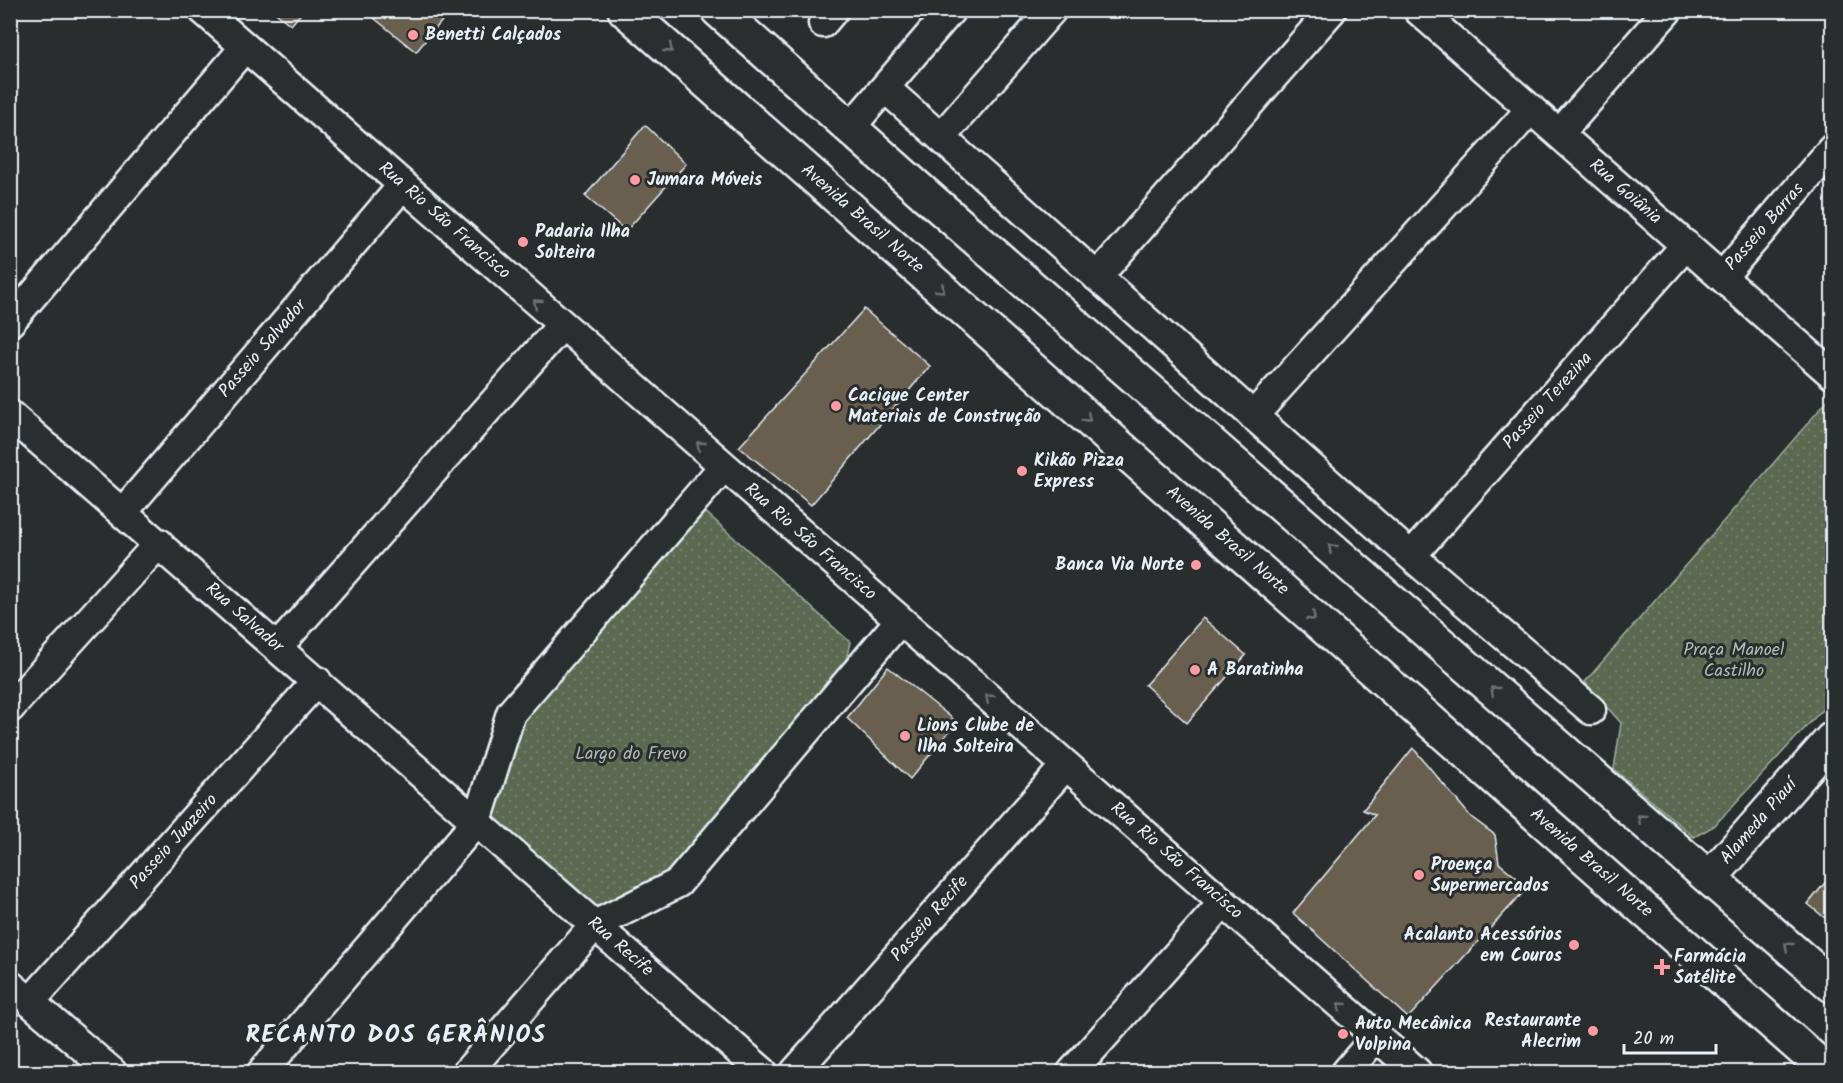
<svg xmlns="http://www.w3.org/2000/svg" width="1843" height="1083" font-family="Kalam,sans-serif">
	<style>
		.park { fill: url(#park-dots); stroke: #a2ada4; stroke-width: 1.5 }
		.building { fill: #695e50; stroke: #e8f1f8; stroke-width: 1.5 }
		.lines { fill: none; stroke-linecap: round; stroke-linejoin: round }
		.street-casing { stroke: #e8f1f8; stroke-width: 33 }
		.secondary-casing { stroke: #e8f1f8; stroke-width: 38 }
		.street { stroke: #2a2d2e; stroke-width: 28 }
		.secondary { stroke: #2a2d2e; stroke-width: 33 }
		.oneway { stroke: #6c7275 }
		.poi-dot { fill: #ff9aa2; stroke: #2a2d2e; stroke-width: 2 }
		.labels { text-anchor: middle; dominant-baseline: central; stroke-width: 6; stroke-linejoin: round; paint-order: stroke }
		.poi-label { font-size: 18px; font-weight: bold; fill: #e8f1f8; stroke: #2a2d2e; text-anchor: start }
		.street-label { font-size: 18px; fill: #e8f1f8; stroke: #2a2d2e }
		.park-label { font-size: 18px; fill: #b0bbb5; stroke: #2a2d2e }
		.district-label { font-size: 24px; font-weight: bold; letter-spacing: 1.5px; fill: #e8f1f8; stroke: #2a2d2e }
	</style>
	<defs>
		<pattern id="park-dots" width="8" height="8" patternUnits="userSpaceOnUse" patternTransform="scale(1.5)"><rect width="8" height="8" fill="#5b6951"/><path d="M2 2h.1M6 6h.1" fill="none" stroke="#737f6b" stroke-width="1.8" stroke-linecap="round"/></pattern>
	</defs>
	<rect width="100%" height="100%" fill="#2a2d2e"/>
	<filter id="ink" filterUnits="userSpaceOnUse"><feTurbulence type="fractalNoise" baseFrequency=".0167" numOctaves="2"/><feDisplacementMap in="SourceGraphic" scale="12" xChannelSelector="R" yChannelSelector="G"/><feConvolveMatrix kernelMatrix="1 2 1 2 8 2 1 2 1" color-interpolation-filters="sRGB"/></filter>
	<g filter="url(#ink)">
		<path class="park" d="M1832 395V699L1714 826 1694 837 1614 769 1621 723 1585 682Z
			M700 507 850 642 842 678 670 879 597 914 487 817 517 717Z"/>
		<path class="building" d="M272 10H304L291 25Z
			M381 10H451L416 52 374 18Z
			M645 125 686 164 626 231 585 196Z
			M864 309 930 366 811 505 739 447Z
			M1203 618 1246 655 1187 723 1145 685Z
			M888 667 957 722 910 779 847 718Z
			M1413 748 1471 817 1495 835 1499 863 1528 887 1408 1018 1293 913 1375 815 1363 810Z
			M1832 874V924L1808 904Z"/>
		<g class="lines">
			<g class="street-casing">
				<path id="street" d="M203 10 1417 1072
					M1418 10 1832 374
					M823 23 834 10
					M885 88 1411 556 1591 710
					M850 128 951 10
					M1559 134 1668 10
					M941 137 1052 10
					M1097 277 1332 10
					M1722 277 1832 149
					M10 322 245 47
					M10 415 763 1072
					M1253 416 1531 109
					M123 512 403 185
					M1411 556 1686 245
					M278 647 562 325
					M10 708 159 543
					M10 985 112 1072
					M30 1002 317 681
					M262 1072 477 821 511 713 724 466
					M467 1072 595 925 678 883 900 620
					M795 1072 1066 765
					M1072 1072 1223 903
					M1346 1072 1376 1037"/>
			</g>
			<g class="secondary-casing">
				<path id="secondary" d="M625 10 1828 1072
					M718 10 928 197 1832 985
					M1710 878 1832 739"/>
			</g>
			<use href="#street" class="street"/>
			<use href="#secondary" class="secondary"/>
		</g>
		<defs><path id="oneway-chevron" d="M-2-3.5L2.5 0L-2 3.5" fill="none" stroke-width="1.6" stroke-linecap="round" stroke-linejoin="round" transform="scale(1.5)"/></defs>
		<g class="oneway">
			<use href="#oneway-chevron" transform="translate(669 49) rotate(41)"/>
			<use href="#oneway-chevron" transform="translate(941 289) rotate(42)"/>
			<use href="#oneway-chevron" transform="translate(537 303) rotate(-139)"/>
			<use href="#oneway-chevron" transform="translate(1087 418) rotate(41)"/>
			<use href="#oneway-chevron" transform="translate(700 445) rotate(-139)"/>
			<use href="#oneway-chevron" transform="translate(1332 548) rotate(-139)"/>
			<use href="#oneway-chevron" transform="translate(1312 617) rotate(41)"/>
			<use href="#oneway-chevron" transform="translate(1494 690) rotate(-139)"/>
			<use href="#oneway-chevron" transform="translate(989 698) rotate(-139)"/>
			<use href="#oneway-chevron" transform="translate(1641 818) rotate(-139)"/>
			<use href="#oneway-chevron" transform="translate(1788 946) rotate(-139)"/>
			<use href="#oneway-chevron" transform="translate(1341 1006) rotate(-139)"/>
		</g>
	</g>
	<g class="poi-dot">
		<circle cx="413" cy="35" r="6"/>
		<circle cx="635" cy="180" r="6"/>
		<circle cx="523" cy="242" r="6"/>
		<circle cx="836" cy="406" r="6"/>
		<circle cx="1022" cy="471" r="6"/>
		<circle cx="1196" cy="565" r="6"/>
		<circle cx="1195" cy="670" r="6"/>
		<circle cx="905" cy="736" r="6"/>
		<circle cx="1419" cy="875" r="6"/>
		<circle cx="1574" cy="945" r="6"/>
		<path d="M1659 958h6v6h6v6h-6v6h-6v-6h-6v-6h6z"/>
		<circle cx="1593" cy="1031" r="6"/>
		<circle cx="1343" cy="1034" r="6"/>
	</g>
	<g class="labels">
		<g class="poi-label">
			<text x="425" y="35">Benetti Calçados</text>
			<text x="647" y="180">Jumara Móveis</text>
			<text x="535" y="232">Padaria Ilha<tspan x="535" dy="21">Solteira</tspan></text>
			<text x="848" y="396">Cacique Center<tspan x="848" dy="21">Materiais de Construção</tspan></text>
			<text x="1034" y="461">Kikão Pizza<tspan x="1034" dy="21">Express</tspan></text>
			<text x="1184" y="565" text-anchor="end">Banca Via Norte</text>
			<text x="1207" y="670">A Baratinha</text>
			<text x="917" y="726">Lions Clube de<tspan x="917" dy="21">Ilha Solteira</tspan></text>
			<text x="1431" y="865">Proença<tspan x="1431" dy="21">Supermercados</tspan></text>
			<text x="1562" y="935" text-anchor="end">Acalanto Acessórios<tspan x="1562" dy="21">em Couros</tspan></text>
			<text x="1674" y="957">Farmácia<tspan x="1674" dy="21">Satélite</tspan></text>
			<text x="1581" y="1021" text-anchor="end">Restaurante<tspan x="1581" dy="21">Alecrim</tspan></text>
			<text x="1355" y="1024">Auto Mecânica<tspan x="1355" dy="21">Volpina</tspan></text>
		</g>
		<g class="street-label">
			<text transform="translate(1625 192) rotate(41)">Rua Goiânia</text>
			<text transform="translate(862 219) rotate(41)">Avenida Brasil Norte</text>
			<text transform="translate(444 221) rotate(41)">Rua Rio São Francisco</text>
			<text transform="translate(1765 227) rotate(-49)">Passeio Barras</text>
			<text transform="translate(263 349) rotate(-49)">Passeio Salvador</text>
			<text transform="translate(1548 401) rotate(-48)">Passeio Terezina</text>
			<text transform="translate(1227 541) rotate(41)">Avenida Brasil Norte</text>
			<text transform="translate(810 542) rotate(41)">Rua Rio São Francisco</text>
			<text transform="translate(244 618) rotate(41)">Rua Salvador</text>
			<text transform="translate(1759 822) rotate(-49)">Alameda Piauí</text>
			<text transform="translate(174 842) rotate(-48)">Passeio Juazeiro</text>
			<text transform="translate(1176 861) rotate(41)">Rua Rio São Francisco</text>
			<text transform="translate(1591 863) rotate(41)">Avenida Brasil Norte</text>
			<text transform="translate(930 919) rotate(-49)">Passeio Recife</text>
			<text transform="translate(620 947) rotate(41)">Rua Recife</text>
		</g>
		<g class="park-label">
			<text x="1734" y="650">Praça Manoel<tspan x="1734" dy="21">Castilho</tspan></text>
			<text x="631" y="754">Largo do Frevo</text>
		</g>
		<g class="district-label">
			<text x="396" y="1035">RECANTO DOS GERÂNIOS</text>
		</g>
	</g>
	<rect width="1843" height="1083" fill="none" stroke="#2a2d2e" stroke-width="36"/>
	<rect x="18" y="18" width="1807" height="1047" fill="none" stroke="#e8f1f8" stroke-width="2" filter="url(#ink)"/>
	<path d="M1624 1044v9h92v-9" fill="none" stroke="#e8f1f8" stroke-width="3"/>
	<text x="1633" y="1044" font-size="18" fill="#e8f1f8" stroke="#2a2d2e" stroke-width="4.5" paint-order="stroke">20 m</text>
</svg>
